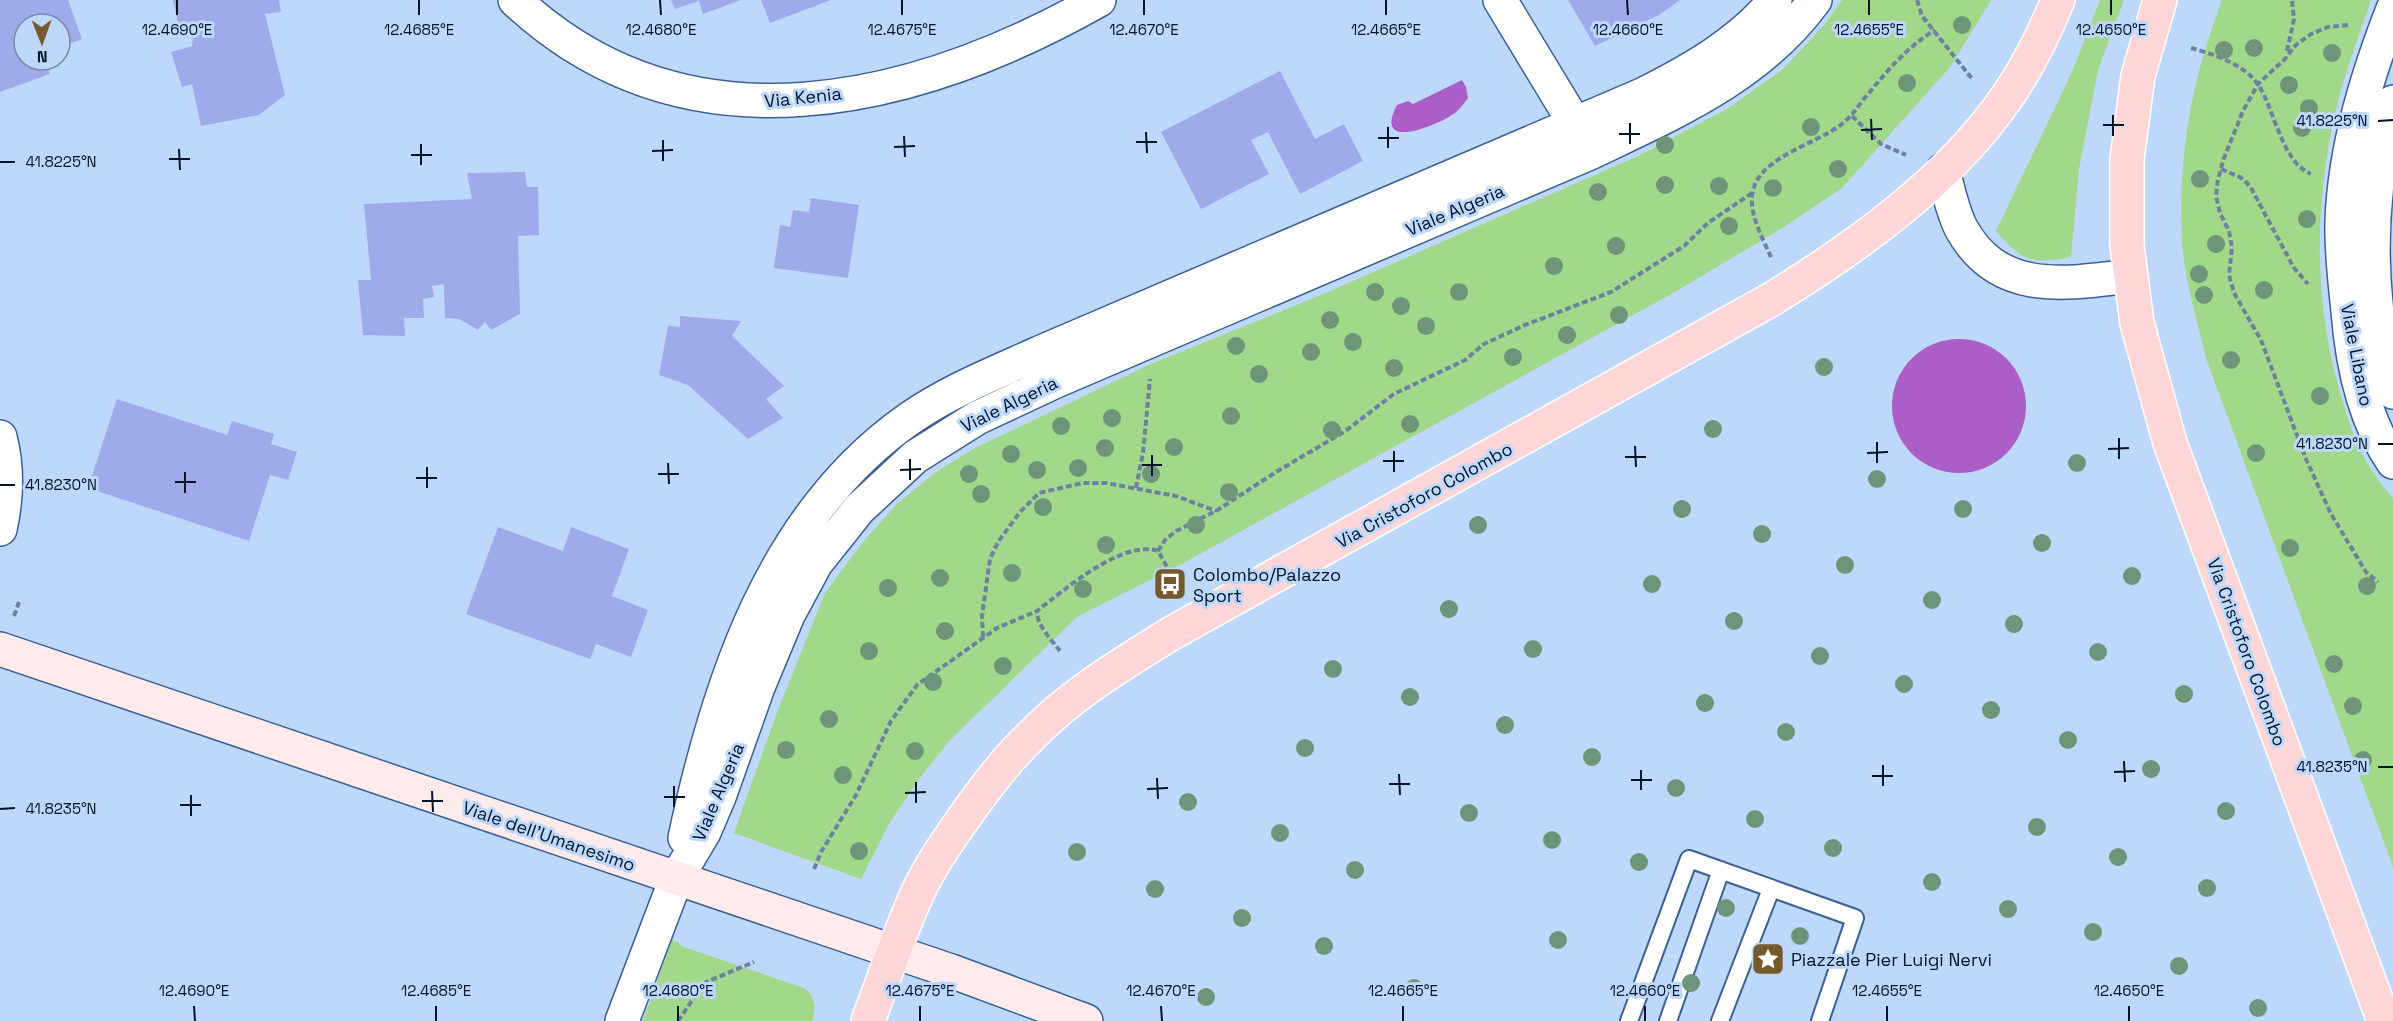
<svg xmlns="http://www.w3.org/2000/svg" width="2393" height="1021" font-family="'Space Grotesk',sans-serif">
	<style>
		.green { fill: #a1d889 }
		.water { fill: #ab5ec7 }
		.building { fill: #9faaeb }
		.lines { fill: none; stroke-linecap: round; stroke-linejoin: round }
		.lane-casing { stroke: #3a6094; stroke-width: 20 }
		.street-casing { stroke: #3a6094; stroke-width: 36 }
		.secondary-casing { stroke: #3a6094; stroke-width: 36 }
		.primary-casing { stroke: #fff; stroke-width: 36 }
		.path { stroke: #6d82a0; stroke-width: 4; stroke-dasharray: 6 3; stroke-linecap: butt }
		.lane { stroke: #fff; stroke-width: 16 }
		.street { stroke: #fff; stroke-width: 33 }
		.secondary { stroke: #ffebeb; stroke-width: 33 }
		.primary { stroke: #ffd6d7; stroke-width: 33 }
		.tree { fill: #6e9479 }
		.ticks { fill: none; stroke: #051429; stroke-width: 2 }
		.labels { text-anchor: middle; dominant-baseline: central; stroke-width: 6; stroke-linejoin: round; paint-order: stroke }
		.street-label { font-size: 18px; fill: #051429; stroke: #bed8fc }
		.poi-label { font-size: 18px; fill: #051429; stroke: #bed8fc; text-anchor: start }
		.ticks-label { font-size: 15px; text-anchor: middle; fill: #051429; stroke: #bed8fc; stroke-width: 6; stroke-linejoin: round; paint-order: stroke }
	</style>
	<rect width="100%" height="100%" fill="#bed8fc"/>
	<path class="green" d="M1842 0H1991L1951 66 1842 188 1787 225 1675 292 1178 566 1077 617 949 741 920 778 890 822 861 879 734 833 776 715 825 593 863 542 897 504 936 472 975 448 1151 364 1321 295 1638 156 1727 109 1783 69 1826 23Z
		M2100 0H2124L2098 70 2079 169 2071 257C2032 265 2022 261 1996 231L2072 72Z
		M2222 0H2371C2359 36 2345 72 2336 109 2315 200 2313 294 2338 385 2350 429 2361 463 2393 498V867L2206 358C2197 321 2185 281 2182 242 2178 154 2191 82 2222 0Z
		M672 939 684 947 804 988C815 995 817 1009 812 1021H643Z"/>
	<path class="water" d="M1462 80 1466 87 1468 98C1464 103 1460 109 1455 113 1439 125 1372 153 1397 105L1408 101 1413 104Z
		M1892 406a67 67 0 1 1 134 0a67 67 0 1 1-134 0Z"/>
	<path class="building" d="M0 0H68L82 39 60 47V24H24V60H45L50 74 0 92Z
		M173 0H279L281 12 265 14 285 95 259 115 201 126 192 84 182 87 171 52 192 46 194 26 180 31Z
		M671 0H741L703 14 699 1 675 9Z
		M761 0H831L770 23Z
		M1568 0H1680L1659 15 1595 46Z
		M1280 71 1315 139 1344 124 1363 161 1300 194 1268 132 1251 140 1269 174 1201 209 1161 132Z
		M525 172 527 187H538L539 235 518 236 520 314 491 330 485 322 478 330 459 319 445 318 444 284 432 286 434 297 423 299 424 318H404L405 336 363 335 358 280H371L364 204 472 199 467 173Z
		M811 198 859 205 848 278 774 268 780 225 790 227 793 210 809 212Z
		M680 316 741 321 732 336 784 386 766 399 783 418 748 439 688 385 659 375 668 326 680 327Z
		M117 399 227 435 232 421 274 434 271 444 297 452 288 480 270 475 249 541 88 488Z
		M498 527 563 551 571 527 629 549 612 596 648 610 631 657 596 644 590 659 466 614Z"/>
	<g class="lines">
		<g class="lane-casing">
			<path id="lane" d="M1629 1021 1689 859 1855 918 1820 1021
				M1668 1021 1721 870
				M1720 1021 1771 889"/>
		</g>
		<g class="street-casing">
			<path id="street" d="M515 0C687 161 915 104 1099 0
				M1500 0 1586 142
				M2393 9C2367 76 2345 147 2342 220 2341 251 2345 281 2348 311 2352 363 2363 418 2393 462
				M2393 102C2367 197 2366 297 2393 392
				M1943 170C1948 189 1952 210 1961 228 1998 296 2065 284 2129 276
				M0 437C8 468 7 498 0 529
				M685 838C718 682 773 514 909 419 949 391 995 373 1039 353L1642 95C1690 71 1740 43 1775 0
				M622 1021 676 879 704 832 719 797 758 687 788 615 816 563 859 509 915 457 977 418 1056 381 1592 152C1675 112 1759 77 1815 0"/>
		</g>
		<g class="secondary-casing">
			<path id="secondary" d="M0 649 951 971 1086 1021"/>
		</g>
		<g class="primary-casing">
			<path id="primary" d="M2160 0 2138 76 2127 159V246L2137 323 2170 443 2384 1021
				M868 1021C883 981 897 940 914 901 926 872 945 845 963 819 983 791 1004 762 1029 738 1070 695 1122 664 1172 633L1772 299C1858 246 1949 181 2007 97 2028 67 2044 34 2058 0"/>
		</g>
		<path class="path" d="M1917 0 1922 16 1973 80
			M2348 25 2328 27 2311 34 2296 45 2284 60 2258 84 2243 111 2224 158 2218 179 2216 196 2220 213 2229 231 2232 247 2229 275 2234 293 2261 340 2306 459 2331 514 2366 572 2378 582
			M2191 48C2213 54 2243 64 2257 83 2274 106 2281 162 2311 174
			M2287 51 2294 19 2292 0
			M1852 116 1881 144 1906 155
			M2221 169 2240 177 2250 186 2294 268 2308 284
			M1771 257C1762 237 1746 209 1754 187 1764 156 1818 143 1842 124 1851 117 1856 109 1863 100 1885 74 1905 48 1935 30
			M1136 488 1143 453 1150 379
			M1158 551 1165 540 1176 531 1216 511 1276 472 1344 432 1394 394 1465 360 1484 344 1525 325 1611 292 1684 246 1708 223 1752 193
			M14 616 19 602
			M983 637 982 616 990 559 998 542 1020 512 1039 493 1083 483H1106L1176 496 1216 511
			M1060 651C1051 639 1037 626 1037 611 1064 590 1123 539 1158 551L1174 579
			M814 869 821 852 856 795 891 721 917 685 997 628 1037 611
			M678 1021 704 983 754 962"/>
		<use href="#lane" class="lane"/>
		<use href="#street" class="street"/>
		<use href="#secondary" class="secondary"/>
		<use href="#primary" class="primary"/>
	</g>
	<g class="tree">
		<circle cx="1962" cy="25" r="9"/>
		<circle cx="2254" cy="48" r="9"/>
		<circle cx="2224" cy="50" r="9"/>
		<circle cx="2332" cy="53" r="9"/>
		<circle cx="1907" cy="83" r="9"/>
		<circle cx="2289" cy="85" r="9"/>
		<circle cx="2309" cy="108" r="9"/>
		<circle cx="1811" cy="127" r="9"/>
		<circle cx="2302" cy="128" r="9"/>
		<circle cx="1665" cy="145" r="9"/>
		<circle cx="1838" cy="169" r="9"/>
		<circle cx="2200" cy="179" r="9"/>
		<circle cx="1665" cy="185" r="9"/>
		<circle cx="1719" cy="186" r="9"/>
		<circle cx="1773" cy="188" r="9"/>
		<circle cx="1598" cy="192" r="9"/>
		<circle cx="2307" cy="219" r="9"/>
		<circle cx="1729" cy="226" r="9"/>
		<circle cx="2216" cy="244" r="9"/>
		<circle cx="1616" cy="246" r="9"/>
		<circle cx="1554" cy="266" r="9"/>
		<circle cx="2199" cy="274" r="9"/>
		<circle cx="2264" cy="290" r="9"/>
		<circle cx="1375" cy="292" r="9"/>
		<circle cx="1459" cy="292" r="9"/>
		<circle cx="2204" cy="295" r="9"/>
		<circle cx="1401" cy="306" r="9"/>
		<circle cx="1619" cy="315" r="9"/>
		<circle cx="1330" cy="320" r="9"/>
		<circle cx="1426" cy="326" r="9"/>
		<circle cx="1567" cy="335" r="9"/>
		<circle cx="1353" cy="342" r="9"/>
		<circle cx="1236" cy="346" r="9"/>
		<circle cx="1311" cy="352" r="9"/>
		<circle cx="1513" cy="357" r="9"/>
		<circle cx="2231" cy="360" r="9"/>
		<circle cx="1824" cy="367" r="9"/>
		<circle cx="1394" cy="368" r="9"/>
		<circle cx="1259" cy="374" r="9"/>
		<circle cx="2320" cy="396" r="9"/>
		<circle cx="1231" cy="416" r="9"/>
		<circle cx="1112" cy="418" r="9"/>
		<circle cx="1410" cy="424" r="9"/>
		<circle cx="1061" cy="426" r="9"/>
		<circle cx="1713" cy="429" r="9"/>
		<circle cx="1332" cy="430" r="9"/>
		<circle cx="1174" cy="447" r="9"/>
		<circle cx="1105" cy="448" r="9"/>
		<circle cx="2256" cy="453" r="9"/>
		<circle cx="1011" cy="454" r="9"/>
		<circle cx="2077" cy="463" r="9"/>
		<circle cx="1078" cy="468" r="9"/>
		<circle cx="1037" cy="470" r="9"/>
		<circle cx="969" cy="474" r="9"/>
		<circle cx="1151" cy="474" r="9"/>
		<circle cx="1877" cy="479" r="9"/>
		<circle cx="1229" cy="492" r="9"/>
		<circle cx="981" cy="494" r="9"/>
		<circle cx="1043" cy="507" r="9"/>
		<circle cx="1682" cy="509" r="9"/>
		<circle cx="1963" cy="509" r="9"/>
		<circle cx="1196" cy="525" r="9"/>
		<circle cx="1478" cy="525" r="9"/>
		<circle cx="1762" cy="534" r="9"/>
		<circle cx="2042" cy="543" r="9"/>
		<circle cx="1106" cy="545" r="9"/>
		<circle cx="2290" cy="548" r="9"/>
		<circle cx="1845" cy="565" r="9"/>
		<circle cx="1012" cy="573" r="9"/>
		<circle cx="2132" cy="576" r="9"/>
		<circle cx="940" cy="578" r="9"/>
		<circle cx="1652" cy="584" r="9"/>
		<circle cx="2367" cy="586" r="9"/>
		<circle cx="888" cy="588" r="9"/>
		<circle cx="1083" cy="589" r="9"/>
		<circle cx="1932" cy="600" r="9"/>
		<circle cx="1449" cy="609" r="9"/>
		<circle cx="1734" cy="621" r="9"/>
		<circle cx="2014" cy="624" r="9"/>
		<circle cx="945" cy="631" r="9"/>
		<circle cx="1533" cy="649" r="9"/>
		<circle cx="869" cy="651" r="9"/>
		<circle cx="2098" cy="652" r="9"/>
		<circle cx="1820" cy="656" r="9"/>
		<circle cx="2334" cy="664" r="9"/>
		<circle cx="1003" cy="666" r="9"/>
		<circle cx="1333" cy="669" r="9"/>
		<circle cx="933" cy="682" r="9"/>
		<circle cx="1904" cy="684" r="9"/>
		<circle cx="2184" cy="694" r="9"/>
		<circle cx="1410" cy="697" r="9"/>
		<circle cx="1705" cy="703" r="9"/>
		<circle cx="2353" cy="706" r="9"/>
		<circle cx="1991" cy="710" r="9"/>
		<circle cx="829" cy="719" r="9"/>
		<circle cx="1505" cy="725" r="9"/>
		<circle cx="1786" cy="732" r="9"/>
		<circle cx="2068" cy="740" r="9"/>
		<circle cx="1305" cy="748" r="9"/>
		<circle cx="786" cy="750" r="9"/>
		<circle cx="915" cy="751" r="9"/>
		<circle cx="1592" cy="757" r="9"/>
		<circle cx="2363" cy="760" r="9"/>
		<circle cx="2151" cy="769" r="9"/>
		<circle cx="843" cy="775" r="9"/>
		<circle cx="1676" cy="788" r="9"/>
		<circle cx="1188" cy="802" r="9"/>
		<circle cx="2226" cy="811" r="9"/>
		<circle cx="1469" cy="813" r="9"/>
		<circle cx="1755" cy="819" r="9"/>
		<circle cx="2037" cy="827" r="9"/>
		<circle cx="1280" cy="833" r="9"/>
		<circle cx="1552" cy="840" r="9"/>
		<circle cx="1833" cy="848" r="9"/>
		<circle cx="859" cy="851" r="9"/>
		<circle cx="1077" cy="852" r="9"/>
		<circle cx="2118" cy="857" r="9"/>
		<circle cx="1639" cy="862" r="9"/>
		<circle cx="1355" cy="870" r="9"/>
		<circle cx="1932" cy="882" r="9"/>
		<circle cx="2207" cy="888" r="9"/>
		<circle cx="1155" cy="889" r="9"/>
		<circle cx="1726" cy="908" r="9"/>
		<circle cx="2008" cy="909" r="9"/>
		<circle cx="1242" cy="918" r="9"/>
		<circle cx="2093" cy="932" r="9"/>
		<circle cx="1800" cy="936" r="9"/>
		<circle cx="1558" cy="940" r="9"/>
		<circle cx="1324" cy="946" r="9"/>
		<circle cx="2179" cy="966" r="9"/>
		<circle cx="1691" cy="983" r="9"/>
		<circle cx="1414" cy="988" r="9"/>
		<circle cx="1206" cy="997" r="9"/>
		<circle cx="2258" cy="1008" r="9"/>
	</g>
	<path class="ticks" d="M177 0V15M419 0V15M660 0 661 15M902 0V15M1144 0V15M1386 0V15M1627 0 1628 15M1869 0V15M2111 0V15M2113 115V136M1871 119 1872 140M2378 121 2393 120M1630 123V144M2103 125H2124M1388 127V148M1861 130 1882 129M1146 132 1147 153M1619 134H1640M904 136 905 157M1378 138H1399M663 140V161M1136 142H1157M421 144V165M894 147 915 146M179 149 180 170M652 151 673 150M411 155H432M169 159H190M0 162H15M2119 438V459M1877 442V463M2378 444H2393M1635 446 1636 467M2108 449 2129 448M1394 451V472M1867 453 1888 452M1152 455V476M1625 457H1646M910 459V480M1383 461H1404M668 463 669 484M1142 465H1162M427 467V488M900 470 921 469M185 472V493M658 474H679M416 478H437M175 482H196M0 485H15M2124 761 2125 782M1883 765V786M2378 767H2393M1641 770V790M2114 772 2135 771M1399 774 1400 795M1872 776H1893M1157 778 1158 799M1631 780H1652M916 782V803M1389 784H1410M674 786V807M1147 789 1168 788M432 791 433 812M905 793 926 792M191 795V816M664 797H685M422 801H443M180 805H201M0 809 15 808M194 1006 195 1021M436 1006V1021M678 1006V1021M920 1006V1021M1161 1006 1162 1021M1403 1006V1021M1645 1006V1021M1887 1006V1021M2129 1006V1021"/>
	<defs>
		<g id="bus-square" transform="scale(1.725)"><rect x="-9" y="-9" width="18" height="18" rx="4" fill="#75582b" stroke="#bed8fc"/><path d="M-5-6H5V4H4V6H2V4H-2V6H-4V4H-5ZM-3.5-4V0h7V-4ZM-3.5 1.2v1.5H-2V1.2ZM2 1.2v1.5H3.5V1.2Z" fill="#fff"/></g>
		<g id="sight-square" transform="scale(1.725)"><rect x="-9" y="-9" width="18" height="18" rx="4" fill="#75582b" stroke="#bed8fc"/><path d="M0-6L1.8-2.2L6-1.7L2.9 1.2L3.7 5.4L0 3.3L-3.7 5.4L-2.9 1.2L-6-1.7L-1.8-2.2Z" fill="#fff"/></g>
	</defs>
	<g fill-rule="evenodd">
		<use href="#bus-square" x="1170" y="584"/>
		<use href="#sight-square" x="1768" y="959"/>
	</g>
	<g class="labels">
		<g class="street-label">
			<text transform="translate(803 97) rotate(-6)">Via Kenia</text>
			<text transform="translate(1455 210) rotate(-23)">Viale Algeria</text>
			<text transform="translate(2357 355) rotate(79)">Viale Libano</text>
			<text transform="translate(1009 404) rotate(-26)">Viale Algeria</text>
			<text transform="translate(1424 495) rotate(-29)">Via Cristoforo Colombo</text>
			<text transform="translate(2247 652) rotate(70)">Via Cristoforo Colombo</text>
			<text transform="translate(718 792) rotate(-67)">Viale Algeria</text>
			<text transform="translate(549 836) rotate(19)">Viale dell'Umanesimo</text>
		</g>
		<g class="poi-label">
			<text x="1193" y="574">Colombo/Palazzo<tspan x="1193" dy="21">Sport</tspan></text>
			<text x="1791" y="959">Piazzale Pier Luigi Nervi</text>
		</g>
	</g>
	<g class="ticks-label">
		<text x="177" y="35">12.4690°E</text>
		<text x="419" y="35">12.4685°E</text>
		<text x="661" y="35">12.4680°E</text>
		<text x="902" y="35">12.4675°E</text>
		<text x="1144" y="35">12.4670°E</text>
		<text x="1386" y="35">12.4665°E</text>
		<text x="1628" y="35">12.4660°E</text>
		<text x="1869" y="35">12.4655°E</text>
		<text x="2111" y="35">12.4650°E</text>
		<text x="2332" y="126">41.8225°N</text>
		<text x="61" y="167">41.8225°N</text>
		<text x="2332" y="449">41.8230°N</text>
		<text x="61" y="490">41.8230°N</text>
		<text x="2332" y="772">41.8235°N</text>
		<text x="61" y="814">41.8235°N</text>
		<text x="194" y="996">12.4690°E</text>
		<text x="436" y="996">12.4685°E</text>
		<text x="678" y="996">12.4680°E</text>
		<text x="920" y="996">12.4675°E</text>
		<text x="1161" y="996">12.4670°E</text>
		<text x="1403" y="996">12.4665°E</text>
		<text x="1645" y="996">12.4660°E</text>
		<text x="1887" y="996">12.4655°E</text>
		<text x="2129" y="996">12.4650°E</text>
	</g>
	<g transform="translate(42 42) rotate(179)"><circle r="28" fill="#bed8fc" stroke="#748aa8" stroke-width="1.5"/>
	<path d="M0-4.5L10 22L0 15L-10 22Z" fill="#75582b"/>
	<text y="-9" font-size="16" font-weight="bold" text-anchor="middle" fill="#051429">N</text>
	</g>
</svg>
